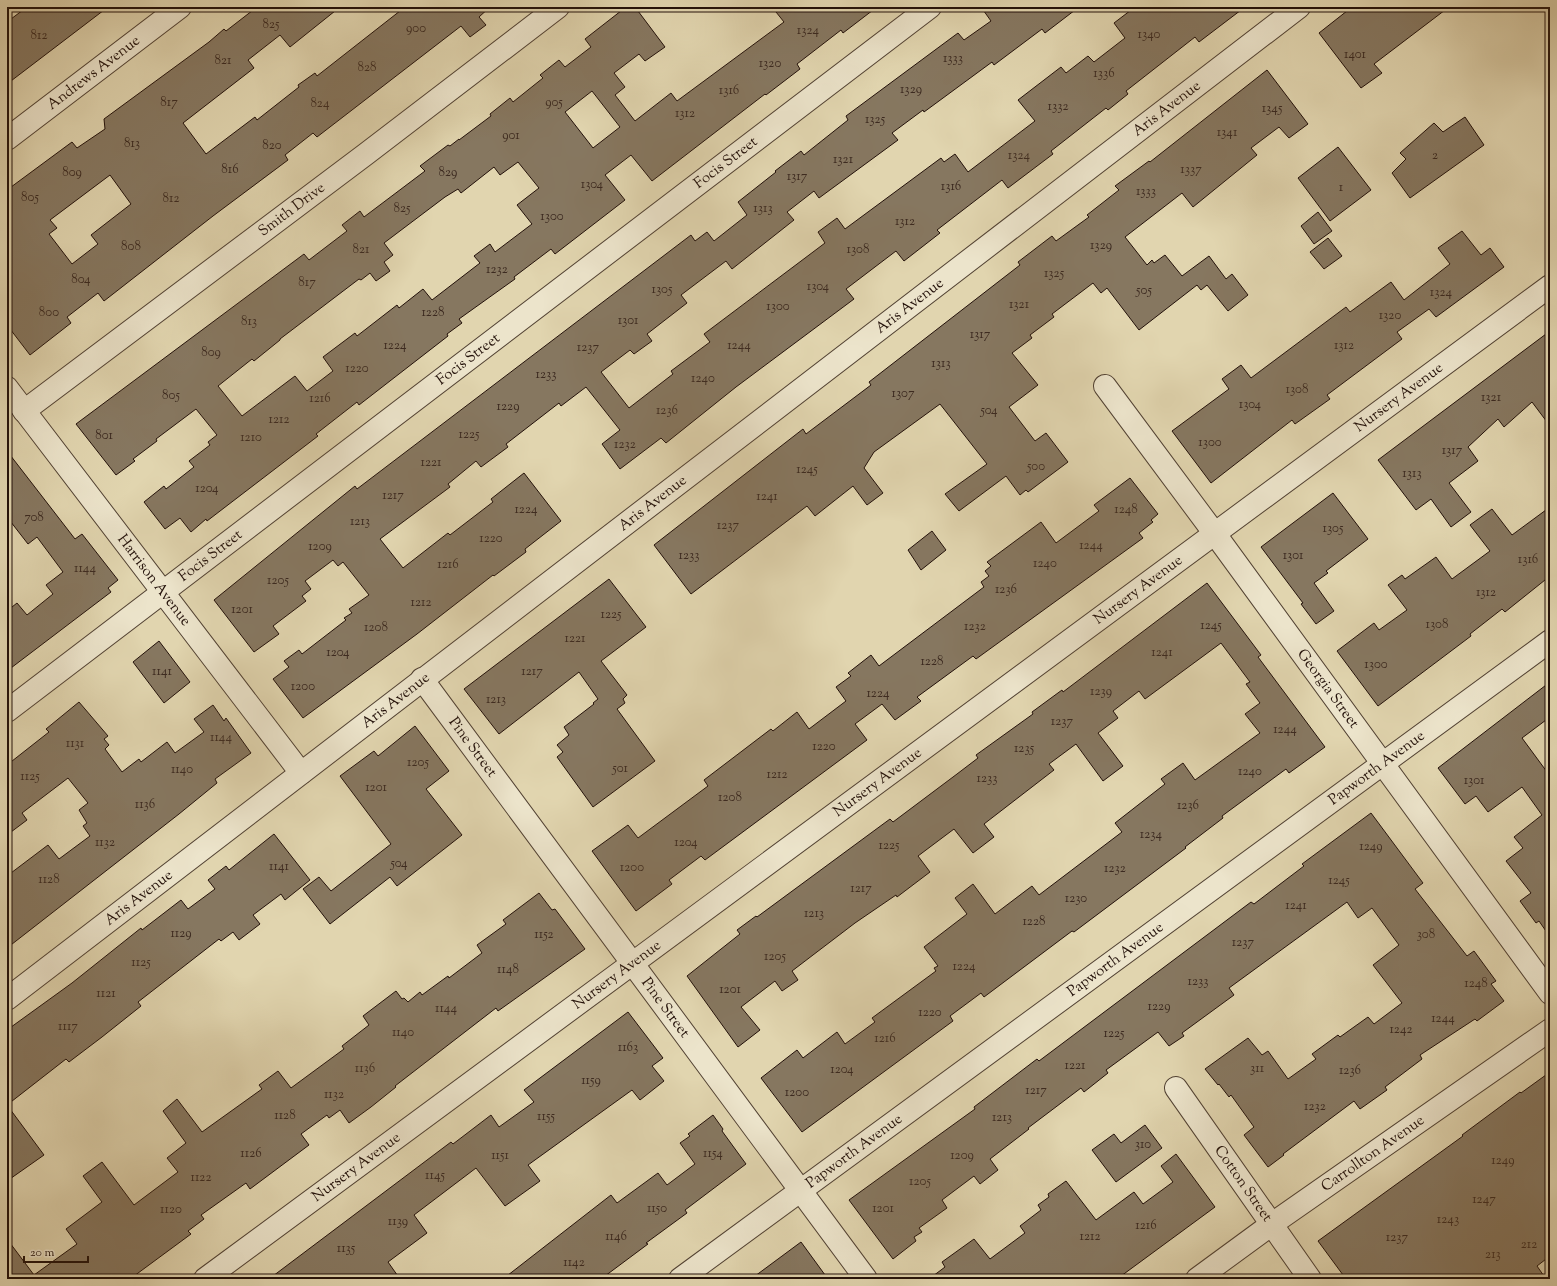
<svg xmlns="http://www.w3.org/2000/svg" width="1557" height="1286" font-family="'Sorts Mill Goudy',serif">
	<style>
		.building { fill: #867760; stroke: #23110a; fill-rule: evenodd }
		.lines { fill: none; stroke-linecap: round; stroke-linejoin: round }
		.minor-casing { stroke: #524233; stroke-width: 24 }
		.minor { stroke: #ece4cb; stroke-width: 22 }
		.labels { text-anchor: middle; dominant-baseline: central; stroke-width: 4; stroke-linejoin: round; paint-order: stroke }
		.number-label { font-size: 13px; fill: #3c2a20 }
		.street-label { font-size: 15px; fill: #23110a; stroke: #ece4cb }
	</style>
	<rect width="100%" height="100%" fill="#e1d5af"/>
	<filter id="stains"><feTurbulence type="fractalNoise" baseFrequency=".005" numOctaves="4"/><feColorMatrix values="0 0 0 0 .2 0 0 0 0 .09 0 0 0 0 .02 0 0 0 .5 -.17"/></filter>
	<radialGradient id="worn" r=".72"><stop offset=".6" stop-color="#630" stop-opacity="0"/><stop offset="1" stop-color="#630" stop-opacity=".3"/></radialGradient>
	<path class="building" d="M27 7H108L7 84V22Z
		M257 7H340L290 47 280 35 248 60 254 68 183 123 206 154 255 117 257 120 299 87 298 85 315 73 317 76 405 7H490L479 17 486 25 470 37 461 26 317 137 313 133 285 155 288 160 213 216 104 301 98 293 67 317 71 323 30 355 7 325V190L72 142 77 148 105 129 104 119 209 42 224 29 226 31ZM110 175 131 204 91 235 98 244 72 264 49 234 57 228 50 220Z
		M626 7H635L665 47 645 61 639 54 614 73 625 87 615 95 635 121 671 93 677 101 784 22 772 7H877L843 33 841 30 797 64 800 69 766 95 765 94 652 181 631 155 605 175 625 200 555 254 551 249 514 277 515 279 459 319 462 323 447 334 448 336 359 405 357 402 316 434 318 436 207 521 206 519 191 532 180 518 165 529 144 502 164 486 166 489 194 467 189 461 210 445 208 442 217 435 196 409 156 439 157 441 133 459 135 461 116 475 76 424 304 254 309 260 347 231 342 225 360 211 364 217 425 171 420 166 448 145 450 146 459 139V140L491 116 490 114 510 98 513 102 543 78 540 75 559 60 565 67 591 47 585 39ZM592 91 620 127 593 148 565 112ZM518 162 539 188 517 205 532 224 495 252 490 244 474 256 480 263 432 300 423 289 399 308 397 305 357 336 355 333 323 357 333 371 307 391 295 376 242 416 218 386 252 359 254 361 280 340V339L359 279 361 280 370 273 376 281 390 271 384 262 393 255 384 243 445 197 458 189 461 193 494 167 500 175Z
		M981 7H1079L1045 33 1042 29 994 65 992 62 924 112 923 110 892 133 898 140 819 198 814 191 787 212 794 220 732 269 726 261 681 295 687 303 647 334 652 341 634 354 630 350 601 372 629 408 673 374 671 371 710 342 704 334 825 243 818 232 837 218 845 229 941 158 944 162 955 154 968 172 1035 121 1018 100 1061 67 1066 73 1088 56 1094 62 1125 38 1114 23 1135 7H1245L1199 42 1195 37 1126 91 1128 94 1108 110 1106 108 1051 151 1053 154 1008 188 1002 180 937 230 940 233 904 261 896 251 846 289 854 299 736 387 666 443 661 438 620 469 602 444 620 430 586 387 561 406 559 403 506 444 508 447 481 467 476 461 448 484 450 487 380 539 403 568 448 533 450 535 493 502 491 499 524 473 561 521 525 549 526 552 494 576 493 575 417 634 303 718 273 679 289 667 284 661 299 650 302 654 346 620 344 618 352 613 349 609 369 595 343 562 338 566 333 560 305 581 311 589 302 596 306 601 273 626 279 634 254 652 214 600 355 486 357 489 691 235 695 241 707 232 714 241 747 215 738 202 776 172 775 171 801 151 804 155 848 120 846 116 958 33 964 40 991 21Z
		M1352 7H1449L1374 64 1382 73 1361 88 1319 33Z
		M1267 70 1308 124 1289 138 1279 127 1251 148 1257 155 1193 207 1182 193 1125 237 1147 265 1152 260 1154 263 1165 255 1182 276 1209 256 1226 279 1232 274 1248 295 1228 311 1207 285 1201 290 1197 285 1139 330 1107 288 1101 293 1093 283 1052 314 1054 317 1030 335 1032 338 1012 353 1038 385 1009 407 1035 441 1046 433 1068 462 1028 492 1026 490 1020 495 1006 476 959 511 945 494 987 464 940 404 874 452 864 468 883 493 867 505 853 486 815 516 807 506 691 594 654 545 803 429 806 434 871 385 869 382 1020 265 1018 262 1052 236 1056 241 1089 217 1087 215 1119 190 1115 186 1149 161 1150 162Z
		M1465 117 1484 145 1410 198 1392 173 1406 159 1400 153 1434 123 1443 132Z
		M1338 147 1371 190 1330 221 1298 178Z
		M1318 212 1332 231 1314 244 1301 226Z
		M1462 231 1481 255 1490 248 1504 267 1436 317 1429 309 1397 332 1402 339 1327 395 1330 399 1295 424 1292 420 1211 483 1172 431 1229 389 1222 379 1241 365 1251 378 1346 307 1350 312 1391 282 1404 300 1450 264 1438 248Z
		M1328 238 1342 256 1324 269 1310 252Z
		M1550 331V426L1532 402 1504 427 1498 419 1468 447 1478 461 1449 483 1471 512 1451 527 1431 499 1416 510 1378 460Z
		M7 451 75 539 82 534 118 580 108 588 111 592 7 671V611L17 603 27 615 53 594 46 585 63 572 37 537 28 544 7 517Z
		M1130 478 1158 514 1151 520 1153 522 1139 533 1143 538 976 659 973 656 917 697 921 701 895 720 882 704 855 724 867 740 705 860 701 856 669 880 672 884 636 911 592 851 628 825 638 838 708 786 704 780 771 729 773 731 797 712 809 729 846 701 836 687 851 676 848 673 871 655 879 666 984 587 981 582 989 576 985 571 991 566 987 562 1041 522 1056 543 1099 511 1094 505Z
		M1333 493 1368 539 1326 571 1328 573 1314 583 1334 611 1316 624 1301 604 1303 603 1261 547Z
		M1550 507V576L1505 612 1502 609 1470 634 1471 636 1378 706 1337 651 1374 623 1379 630 1407 610 1388 585 1402 575 1405 579 1436 557 1452 579 1490 551 1470 525 1492 509 1512 535Z
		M932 531 946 550 921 570 908 550Z
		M609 579 646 627 601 661 627 695 623 699 625 703 617 709 655 761 593 807 557 757 563 752 557 745 569 735 564 727 594 704 593 703 598 699 579 672 499 734 464 689Z
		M1207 583 1261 655 1258 657 1325 747 1289 773 1286 769 1222 816 1223 818 1185 847 1186 848 1074 932 1072 931 984 997 981 993 950 1016 953 1021 802 1132 761 1078 797 1050 803 1058 837 1032 845 1044 875 1022 872 1018 936 971 934 968 938 966 924 947 967 914 955 898 973 884 995 914 1032 886 1039 895 1122 832 1115 823 1165 784 1161 779 1183 763 1195 780 1260 733 1245 714 1260 703 1246 684 1250 682 1221 643 1145 699 1139 691 1113 711 1118 718 1098 733 1123 766 1103 781 1076 744 1049 764 1054 770 984 824 994 837 973 853 954 829 918 856 930 872 897 897 896 895 855 923 792 971 798 980 782 991 775 981 741 1007 760 1030 738 1047 687 976 740 934 737 930 756 916 757 917 890 819 893 822 957 774 978 758 976 755 1033 714 1032 712 1062 690 1063 692Z
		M159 641 190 682 164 703 133 662Z
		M1550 682V717L1522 738 1550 776V937L1539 921 1536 923 1520 901 1531 893 1506 861 1523 848 1514 837 1542 815 1522 787 1488 812 1476 796 1465 804 1438 768Z
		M79 702 108 736 104 739 109 745 105 749 122 772 139 759 141 762 167 742 175 753 204 732 194 719 213 705 224 721 226 718 251 753 215 779 217 783 179 814 7 948V876L48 845 59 859 90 836 83 826 87 823 79 810 88 803 68 778 22 813 27 820 7 835V765L49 732 46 729Z
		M415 726 449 771 426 789 462 835 397 886 390 877 330 924 303 889 319 877 331 891 391 844 340 776 374 751 378 756Z
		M1371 813 1423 883 1415 889 1467 956 1474 951 1496 981 1491 984 1504 1001 1477 1021 1475 1019 1420 1055 1422 1059 1385 1087 1387 1090 1360 1109 1354 1101 1283 1154 1284 1155 1268 1167 1244 1135 1254 1127 1231 1095 1229 1097 1219 1084 1218 1085 1205 1069 1248 1038 1262 1055 1268 1051 1288 1079 1316 1059 1312 1054 1338 1035 1340 1037 1368 1017 1374 1024 1402 1003 1373 965 1399 945 1372 908 1358 918 1347 902 1229 988 1234 995 1182 1033 1184 1036 1169 1046 1158 1032 1106 1070 1108 1073 1084 1092 1081 1088 1028 1128 1029 1129 990 1159 998 1170 980 1184 974 1176 942 1200 947 1208 919 1228 922 1232 914 1237 916 1241 893 1259 849 1200 975 1109 974 1107 1037 1059 1039 1061 1251 902 1254 904 1304 866 1302 864Z
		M274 834 310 880 285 900 281 894 253 915 260 924 239 940 233 932 221 941 219 939 138 1002 141 1006 102 1037 69 1062 66 1059 7 1105 44 1155 7 1181V1030L72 983 141 928 142 930 181 900 188 909 215 889 208 880 226 866 229 870Z
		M539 893 552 910 555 909 585 949 498 1011 496 1008 395 1086 396 1087 371 1107 349 1123 340 1110 329 1118 327 1115 301 1134 309 1145 250 1189 246 1183 201 1215 204 1219 188 1231 191 1234 130 1279H7V1239L34 1275 77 1244 66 1229 102 1202 83 1176 102 1162 134 1205 178 1172 167 1158 186 1143 163 1111 177 1099 202 1132 262 1089 259 1085 278 1071 291 1088 344 1049 342 1046 369 1025 363 1016 396 991 402 999 404 998 408 1002 420 992 422 995 448 976 449 978 482 953 477 945 506 924 503 920Z
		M628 1012 663 1058 652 1066 664 1081 640 1100 632 1090 528 1165 540 1181 505 1206 476 1168 414 1215 427 1233 388 1262 400 1279H269L451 1142 453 1144 491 1115 499 1127 534 1102 524 1090Z
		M1550 1072V1256L1537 1266 1546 1279H1346L1318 1241 1463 1136 1462 1135 1520 1092 1521 1093Z
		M713 1115 723 1129 722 1131 746 1164 685 1210 687 1213 646 1243 648 1244 601 1279H503L611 1195 617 1203 658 1173 667 1185 695 1164 680 1143 690 1136 688 1134Z
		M1145 1125 1162 1148 1116 1182 1092 1150 1114 1134 1121 1143Z
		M1176 1154 1215 1207 1117 1279H929L945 1267 942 1262 974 1239 990 1259 1025 1233 1020 1226 1041 1210 1038 1205 1049 1197 1048 1194 1066 1181 1096 1220 1134 1192 1143 1204 1173 1182 1161 1166Z
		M801 1242 828 1279H751Z"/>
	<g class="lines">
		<g class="minor-casing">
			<g id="minor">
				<path id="s1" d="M7 139 180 7"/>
				<path id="s2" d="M1105 386 1215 534 1550 993"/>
				<path id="s3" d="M7 388 301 773"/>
				<path id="s4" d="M24 411 366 154 558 7"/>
				<path id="s5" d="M422 679 866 1279"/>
				<path id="s6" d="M7 711 930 7"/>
				<path id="s7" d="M7 999 1299 7"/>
				<path id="s8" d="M1176 1088 1310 1279"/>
				<path id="s9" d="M205 1279 1550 286"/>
				<path id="s10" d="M680 1279 1550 641"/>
				<path id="s11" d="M1197 1279 1272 1224 1550 1030"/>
			</g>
		</g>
		<use href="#minor" class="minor"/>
	</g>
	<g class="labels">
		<g class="number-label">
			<text x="271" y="25">825</text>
			<text x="416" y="29">900</text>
			<text x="808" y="31">1324</text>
			<text x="1149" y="35">1340</text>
			<text x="39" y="36">812</text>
			<text x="1355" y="55">1401</text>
			<text x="953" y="59">1333</text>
			<text x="223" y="61">821</text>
			<text x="770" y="64">1320</text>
			<text x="367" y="68">828</text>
			<text x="1104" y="74">1336</text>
			<text x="911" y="90">1329</text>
			<text x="729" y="91">1316</text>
			<text x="169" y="103">817</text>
			<text x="554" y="103">905</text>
			<text x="320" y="104">824</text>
			<text x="1058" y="107">1332</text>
			<text x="1272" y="109">1345</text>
			<text x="685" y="114">1312</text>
			<text x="875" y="120">1325</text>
			<text x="1227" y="133">1341</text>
			<text x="511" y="136">901</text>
			<text x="132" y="144">813</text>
			<text x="272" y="146">820</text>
			<text x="1019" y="156">1324</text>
			<text x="1435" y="156">2</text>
			<text x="843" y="160">1321</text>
			<text x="230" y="170">816</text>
			<text x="1191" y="170">1337</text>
			<text x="72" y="173">809</text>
			<text x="448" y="173">829</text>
			<text x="797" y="177">1317</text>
			<text x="592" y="185">1304</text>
			<text x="951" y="187">1316</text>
			<text x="1341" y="188">1</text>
			<text x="1146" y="192">1333</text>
			<text x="30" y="198">805</text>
			<text x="171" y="199">812</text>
			<text x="402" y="209">825</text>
			<text x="763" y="209">1313</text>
			<text x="552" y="217">1300</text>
			<text x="905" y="222">1312</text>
			<text x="1101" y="246">1329</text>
			<text x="131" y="247">808</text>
			<text x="361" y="250">821</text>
			<text x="858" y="250">1308</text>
			<text x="497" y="270">1232</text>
			<text x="1054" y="274">1325</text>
			<text x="81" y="280">804</text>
			<text x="307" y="283">817</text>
			<text x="818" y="287">1304</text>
			<text x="662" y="290">1305</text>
			<text x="1144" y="291">505</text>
			<text x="1441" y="293">1324</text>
			<text x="1019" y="305">1321</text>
			<text x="778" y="307">1300</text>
			<text x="49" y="313">800</text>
			<text x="433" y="313">1228</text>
			<text x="1390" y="316">1320</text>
			<text x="628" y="321">1301</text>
			<text x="249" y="322">813</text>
			<text x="980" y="335">1317</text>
			<text x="395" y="346">1224</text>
			<text x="739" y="346">1244</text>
			<text x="1344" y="346">1312</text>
			<text x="588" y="348">1237</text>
			<text x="211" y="353">809</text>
			<text x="941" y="364">1313</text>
			<text x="357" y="369">1220</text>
			<text x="546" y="375">1233</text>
			<text x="703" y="379">1240</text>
			<text x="1297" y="390">1308</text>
			<text x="903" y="394">1307</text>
			<text x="171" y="396">805</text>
			<text x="1491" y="398">1321</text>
			<text x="320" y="399">1216</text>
			<text x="1250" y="405">1304</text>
			<text x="508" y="407">1229</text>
			<text x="667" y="411">1236</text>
			<text x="989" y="411">504</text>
			<text x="279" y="420">1212</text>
			<text x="469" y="435">1225</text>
			<text x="104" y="436">801</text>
			<text x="251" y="438">1210</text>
			<text x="1210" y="443">1300</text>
			<text x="625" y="445">1232</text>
			<text x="1452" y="451">1317</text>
			<text x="431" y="463">1221</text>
			<text x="1036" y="467">500</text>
			<text x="807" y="470">1245</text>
			<text x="1412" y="474">1313</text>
			<text x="207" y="489">1204</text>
			<text x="393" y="496">1217</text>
			<text x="767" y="497">1241</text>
			<text x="526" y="510">1224</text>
			<text x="1126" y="510">1248</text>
			<text x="34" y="518">708</text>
			<text x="360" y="522">1213</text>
			<text x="728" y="526">1237</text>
			<text x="1333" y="529">1305</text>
			<text x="491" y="539">1220</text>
			<text x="1091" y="546">1244</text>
			<text x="320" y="547">1209</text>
			<text x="689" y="556">1233</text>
			<text x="1293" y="556">1301</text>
			<text x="1528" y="560">1316</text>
			<text x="1045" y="564">1240</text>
			<text x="448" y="565">1216</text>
			<text x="85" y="569">1144</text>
			<text x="278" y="581">1205</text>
			<text x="1006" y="590">1236</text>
			<text x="1486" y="593">1312</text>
			<text x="421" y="603">1212</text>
			<text x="242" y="610">1201</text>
			<text x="611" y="615">1225</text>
			<text x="1437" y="625">1308</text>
			<text x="1211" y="626">1245</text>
			<text x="975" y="627">1232</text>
			<text x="376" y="628">1208</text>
			<text x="575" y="639">1221</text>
			<text x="338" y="653">1204</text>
			<text x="1162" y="653">1241</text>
			<text x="932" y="662">1228</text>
			<text x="1376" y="665">1300</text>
			<text x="162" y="672">1141</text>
			<text x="532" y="672">1217</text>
			<text x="303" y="687">1200</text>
			<text x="1101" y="692">1239</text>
			<text x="878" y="694">1224</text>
			<text x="496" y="700">1213</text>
			<text x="1062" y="722">1237</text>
			<text x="1285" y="730">1244</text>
			<text x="221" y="738">1144</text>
			<text x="75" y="744">1131</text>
			<text x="824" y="747">1220</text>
			<text x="1024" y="749">1235</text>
			<text x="418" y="763">1205</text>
			<text x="620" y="769">501</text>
			<text x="182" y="770">1140</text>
			<text x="1250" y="772">1240</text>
			<text x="777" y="775">1212</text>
			<text x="30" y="777">1125</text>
			<text x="987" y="779">1233</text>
			<text x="1474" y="781">1301</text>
			<text x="376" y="788">1201</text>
			<text x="730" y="798">1208</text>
			<text x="145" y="805">1136</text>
			<text x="1188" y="806">1236</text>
			<text x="1151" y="835">1234</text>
			<text x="105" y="843">1132</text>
			<text x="686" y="843">1204</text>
			<text x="889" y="846">1225</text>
			<text x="1371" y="847">1249</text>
			<text x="399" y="864">504</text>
			<text x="279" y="867">1141</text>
			<text x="632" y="868">1200</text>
			<text x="1115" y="869">1232</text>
			<text x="49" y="880">1128</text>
			<text x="1339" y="881">1245</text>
			<text x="861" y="889">1217</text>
			<text x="1076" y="899">1230</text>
			<text x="1296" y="906">1241</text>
			<text x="814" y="914">1213</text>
			<text x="1034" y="922">1228</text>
			<text x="181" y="934">1129</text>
			<text x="544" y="935">1152</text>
			<text x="1426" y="935">308</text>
			<text x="1243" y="943">1237</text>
			<text x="775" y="957">1205</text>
			<text x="141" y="963">1125</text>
			<text x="964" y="967">1224</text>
			<text x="508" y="970">1148</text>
			<text x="1198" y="982">1233</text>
			<text x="1476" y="984">1248</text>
			<text x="730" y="990">1201</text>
			<text x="106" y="994">1121</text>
			<text x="1159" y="1007">1229</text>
			<text x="446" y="1009">1144</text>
			<text x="930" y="1013">1220</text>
			<text x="1443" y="1019">1244</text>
			<text x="68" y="1027">1117</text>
			<text x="1401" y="1030">1242</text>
			<text x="403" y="1033">1140</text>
			<text x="1114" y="1034">1225</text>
			<text x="885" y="1039">1216</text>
			<text x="628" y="1048">1163</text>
			<text x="1075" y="1066">1221</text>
			<text x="365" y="1069">1136</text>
			<text x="1257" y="1069">311</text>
			<text x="842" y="1070">1204</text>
			<text x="1350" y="1071">1236</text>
			<text x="591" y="1081">1159</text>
			<text x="1036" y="1091">1217</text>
			<text x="797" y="1093">1200</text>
			<text x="334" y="1095">1132</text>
			<text x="1315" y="1107">1232</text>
			<text x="285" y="1116">1128</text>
			<text x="546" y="1117">1155</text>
			<text x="1002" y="1118">1213</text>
			<text x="1143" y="1145">310</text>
			<text x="251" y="1154">1126</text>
			<text x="713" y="1154">1154</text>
			<text x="500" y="1156">1151</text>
			<text x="962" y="1156">1209</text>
			<text x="1503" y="1161">1249</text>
			<text x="435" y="1176">1145</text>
			<text x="201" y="1178">1122</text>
			<text x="920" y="1182">1205</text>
			<text x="1484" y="1200">1247</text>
			<text x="657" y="1209">1150</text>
			<text x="883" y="1209">1201</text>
			<text x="171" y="1210">1120</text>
			<text x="1448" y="1220">1243</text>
			<text x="398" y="1222">1139</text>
			<text x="1146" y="1226">1216</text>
			<text x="616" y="1237">1146</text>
			<text x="1090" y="1237">1212</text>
			<text x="1397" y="1238">1237</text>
			<text x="1529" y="1245">212</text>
			<text x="346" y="1249">1135</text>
			<text x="1493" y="1255">213</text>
			<text x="574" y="1263">1142</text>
		</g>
		<g class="street-label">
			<text stroke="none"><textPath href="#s1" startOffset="109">Andrews Avenue</textPath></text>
			<text stroke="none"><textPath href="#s7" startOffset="1462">Aris Avenue</textPath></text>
			<text stroke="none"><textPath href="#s6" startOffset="904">Focis Street</textPath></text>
			<text stroke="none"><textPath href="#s4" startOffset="335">Smith Drive</textPath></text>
			<text stroke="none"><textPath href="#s7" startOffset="1138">Aris Avenue</textPath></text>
			<text stroke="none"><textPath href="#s6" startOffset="580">Focis Street</textPath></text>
			<text stroke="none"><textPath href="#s9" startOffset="1484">Nursery Avenue</textPath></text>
			<text stroke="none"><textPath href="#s7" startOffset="814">Aris Avenue</textPath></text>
			<text stroke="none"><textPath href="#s6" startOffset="256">Focis Street</textPath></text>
			<text stroke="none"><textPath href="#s3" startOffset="242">Harrison Avenue</textPath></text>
			<text stroke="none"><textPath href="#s9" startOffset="1160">Nursery Avenue</textPath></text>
			<text stroke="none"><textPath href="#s2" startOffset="376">Georgia Street</textPath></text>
			<text stroke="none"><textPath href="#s7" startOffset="490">Aris Avenue</textPath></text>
			<text stroke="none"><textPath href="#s5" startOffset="85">Pine Street</textPath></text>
			<text stroke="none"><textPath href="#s10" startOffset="864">Papworth Avenue</textPath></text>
			<text stroke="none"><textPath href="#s9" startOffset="836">Nursery Avenue</textPath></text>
			<text stroke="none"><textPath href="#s7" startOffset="166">Aris Avenue</textPath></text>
			<text stroke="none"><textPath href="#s10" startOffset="540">Papworth Avenue</textPath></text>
			<text stroke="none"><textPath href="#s9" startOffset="512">Nursery Avenue</textPath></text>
			<text stroke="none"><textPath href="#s5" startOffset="409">Pine Street</textPath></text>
			<text stroke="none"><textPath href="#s10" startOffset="216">Papworth Avenue</textPath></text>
			<text stroke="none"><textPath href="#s11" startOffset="216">Carrollton Avenue</textPath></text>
			<text stroke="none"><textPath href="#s9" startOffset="188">Nursery Avenue</textPath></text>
			<text stroke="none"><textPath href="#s8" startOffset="117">Cotton Street</textPath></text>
		</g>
	</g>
	<rect width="1557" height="1286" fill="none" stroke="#e1d5af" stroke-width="24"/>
	<rect x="8" y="8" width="1541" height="1270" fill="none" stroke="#23110a" stroke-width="2"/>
	<rect x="12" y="12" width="1533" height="1262" fill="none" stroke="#23110a"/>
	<path d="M24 1256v6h64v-6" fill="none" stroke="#23110a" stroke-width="2"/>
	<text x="30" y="1256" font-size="12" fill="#23110a" stroke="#ece4cb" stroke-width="3" paint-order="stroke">20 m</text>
	<rect width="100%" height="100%" filter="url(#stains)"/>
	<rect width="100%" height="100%" fill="url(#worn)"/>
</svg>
